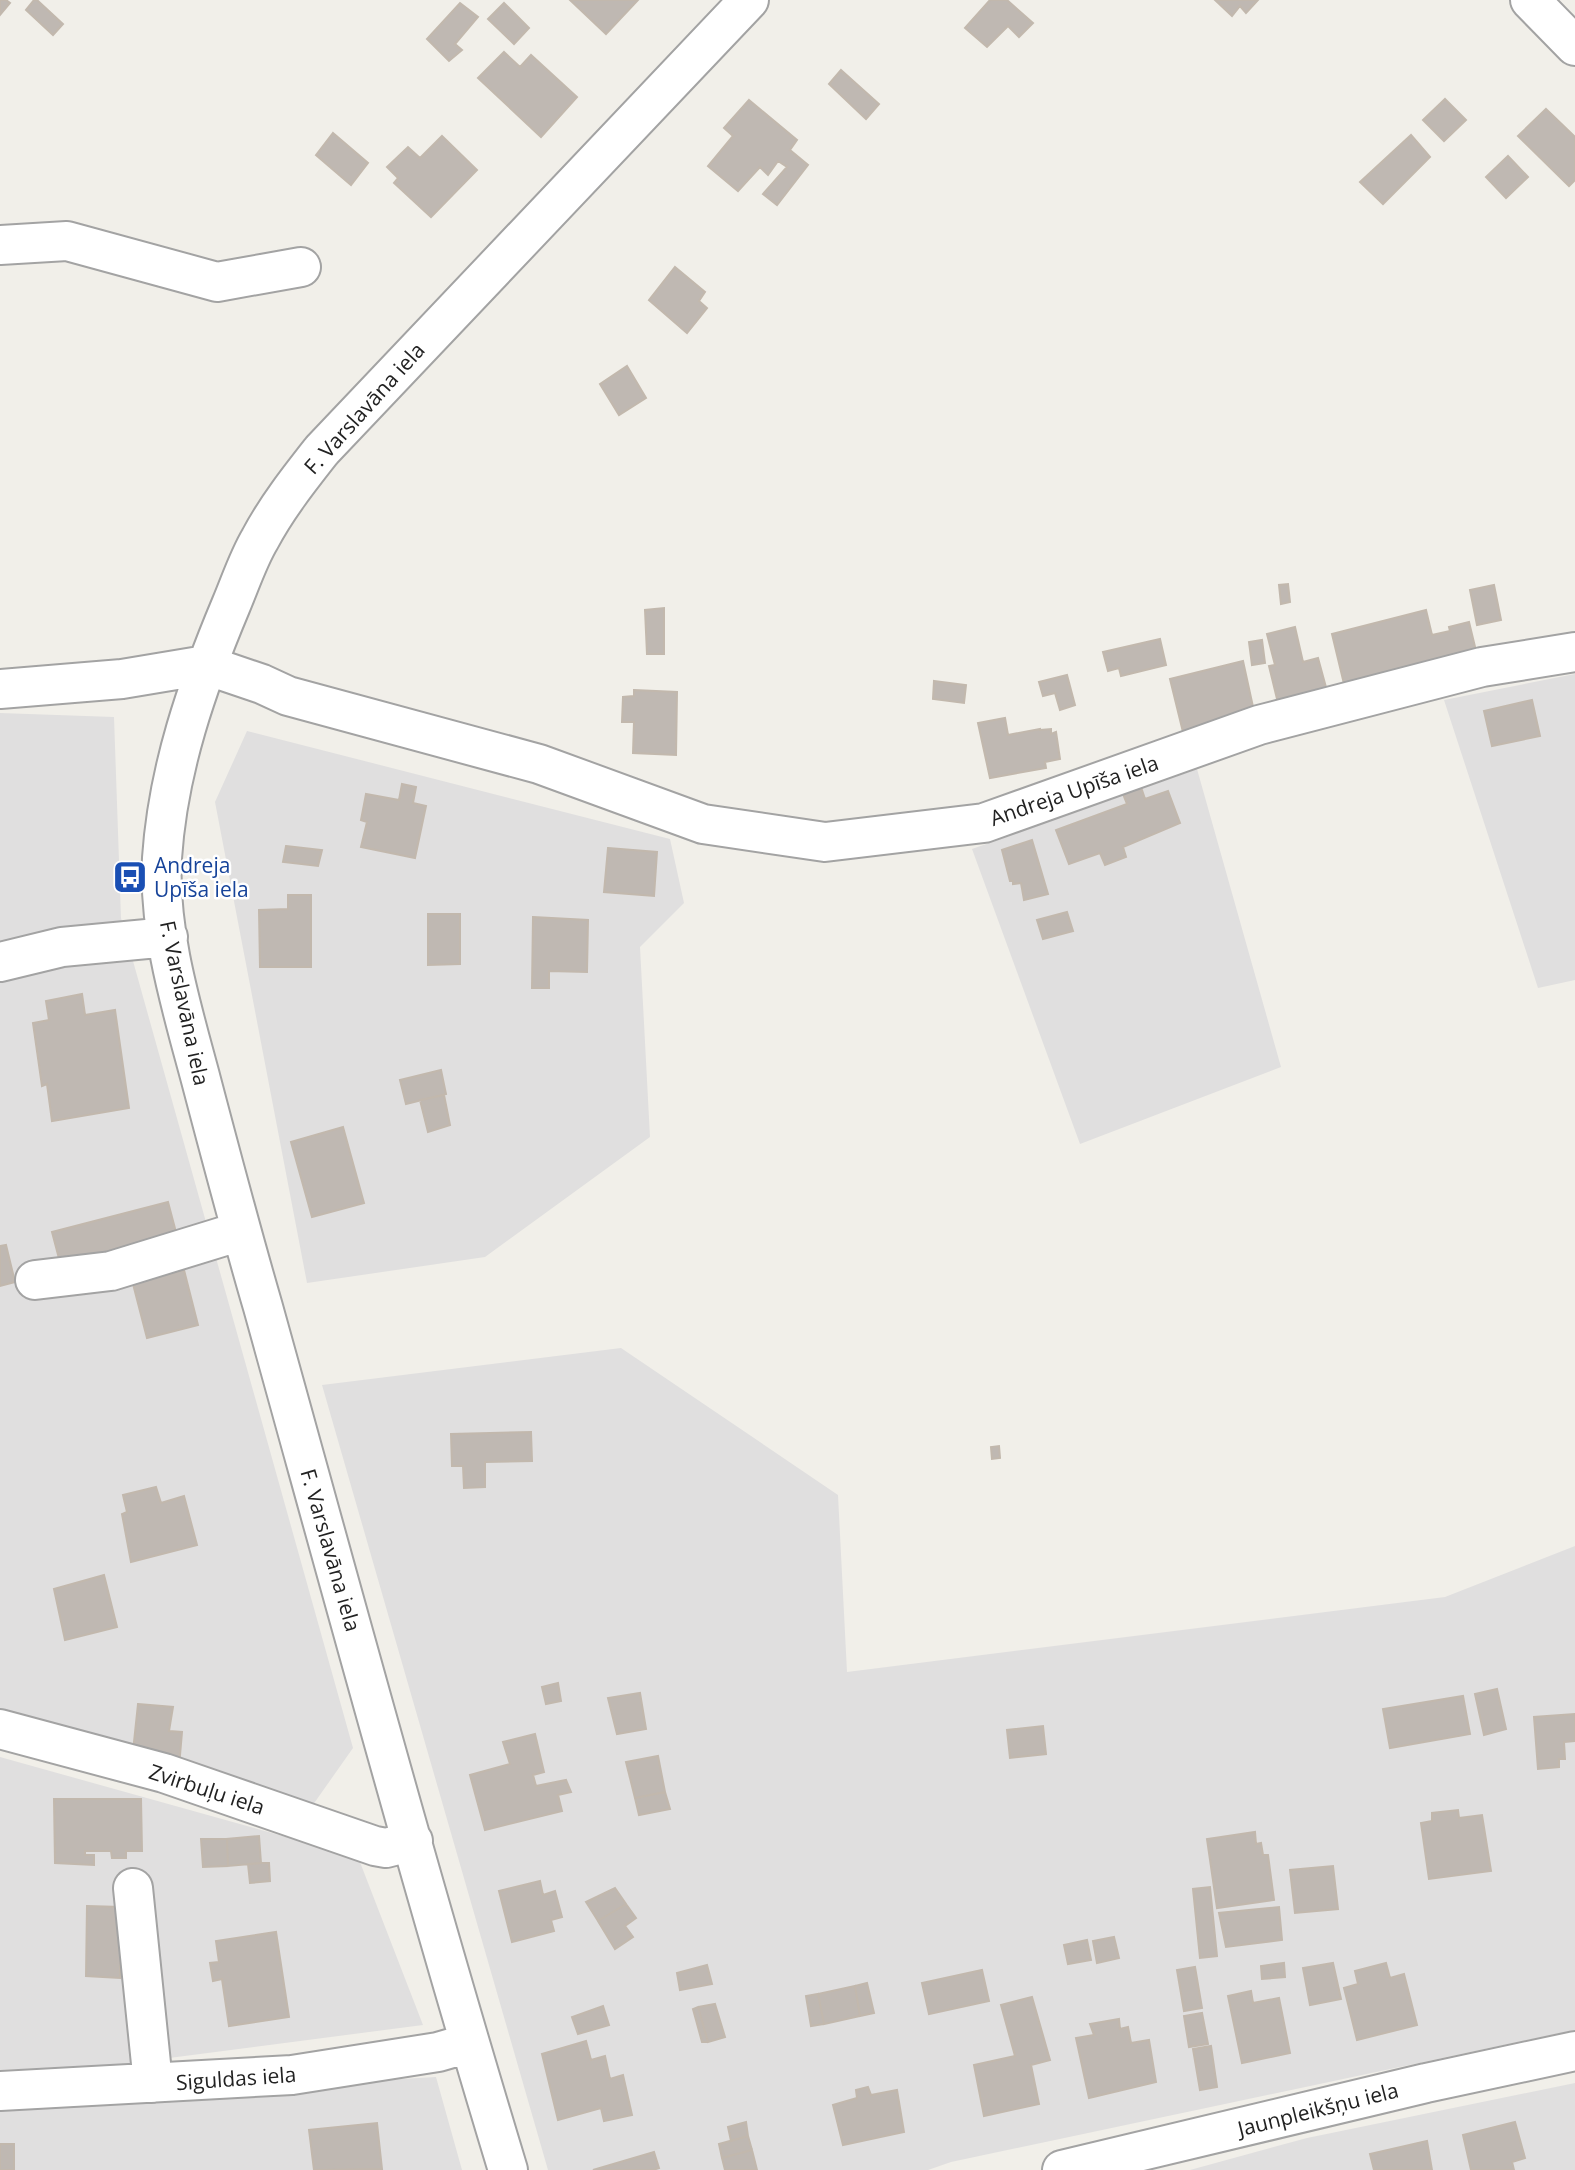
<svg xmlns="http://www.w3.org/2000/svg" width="1575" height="2170" font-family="'Open Sans',sans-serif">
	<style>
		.residential { fill: #e0dfdf }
		.building { fill: #bfb8b2; stroke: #c2b8ad; stroke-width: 2 }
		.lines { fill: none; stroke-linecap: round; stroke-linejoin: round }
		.minor-casing { stroke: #a3a3a3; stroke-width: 42 }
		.minor { stroke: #fff; stroke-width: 38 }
		.labels { text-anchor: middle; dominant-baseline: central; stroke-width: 5; stroke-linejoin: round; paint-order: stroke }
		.street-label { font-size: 21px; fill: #222; stroke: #fff }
		.transit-label { font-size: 21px; fill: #164399; stroke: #fff; text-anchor: start }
	</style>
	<rect width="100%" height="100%" fill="#f1efe9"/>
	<path class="residential" d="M1575 674V980L1538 988 1444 700Z
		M0 713 114 717 121 918 353 1748 310 1809 0 1719Z
		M247 731 670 839 684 903 640 947 650 1137 485 1257 307 1283 215 802Z
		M1197 769 1281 1067 1080 1144 972 849Z
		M621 1348 838 1495 847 1672 1445 1597 1575 1546V2030L951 2162 928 2170H548L322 1385Z
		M0 1757 358 1857 423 2025 115 2065 0 2070Z
		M436 2077 462 2170H0V2102Z
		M1575 2083V2170H1190L1307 2138Z"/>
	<path class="building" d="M0 0H6L10 3 0 15Z
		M34 0H37L63 24 53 35 26 10Z
		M570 0H638L606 34Z
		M990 0H1007L1033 23 1019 37 1008 26 987 47 965 28Z
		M1215 0H1258L1246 13 1240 6 1232 16Z
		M460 3 478 17 455 44 462 50 449 61 427 39Z
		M504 3 529 28 514 44 488 19Z
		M504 52 520 67 531 55 577 97 541 137 478 78Z
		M841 70 879 104 866 119 829 84Z
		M1445 99 1466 120 1444 141 1423 120Z
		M749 100 797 140 790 150 808 165 777 205 763 194 787 167 778 161 768 175 760 167 738 191 708 166 733 136 724 128Z
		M1546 109 1575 137V180L1569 186 1518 136Z
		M333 133 368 163 351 185 316 155Z
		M1411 135 1430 157 1383 204 1360 182Z
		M442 136 477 170 431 217 394 183 398 178 387 167 408 147 420 158Z
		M1508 156 1528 177 1506 198 1486 177Z
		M675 267 705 292 699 301 707 308 687 333 649 300Z
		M627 366 646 398 619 415 600 384Z
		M1288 584 1290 602 1281 604 1279 585Z
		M1494 585 1501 620 1477 625 1470 590Z
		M664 608V654H647L645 610Z
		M1426 610 1432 635 1450 631 1449 627 1469 622 1477 655 1345 688 1332 634Z
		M1295 627 1303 662 1318 658 1327 691 1278 703 1269 666 1275 665 1267 634Z
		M1160 639 1166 665 1121 676 1119 668 1108 671 1103 652Z
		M1262 640 1265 663 1252 665 1249 642Z
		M1243 661 1255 716 1183 732 1170 679Z
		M1067 675 1075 705 1060 710 1055 693 1043 696 1039 682Z
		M934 681 966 685 964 703 933 699Z
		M634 690 677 692 676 755 633 753 634 722H622L623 697 634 696Z
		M1532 700 1540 736 1492 746 1484 711Z
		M1005 718 1008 735 1040 729V730L1051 729V734L1056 732 1060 759 1045 762 1046 768 990 778 978 723Z
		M402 784 416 787 413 803 426 806 415 858 361 847 367 822 361 820 366 794 399 800Z
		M1141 787 1145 799 1168 791 1180 823 1123 847 1126 857 1105 865 1100 853 1069 864 1056 830 1127 804 1123 794Z
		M1032 840 1048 894 1024 900 1021 883 1013 884V881H1010L1002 850Z
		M286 846 322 850 318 866 283 862Z
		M608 848 657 852 654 896 604 892Z
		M288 895H311V967H260L259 910 288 909Z
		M1067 912 1073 931 1043 939 1037 920Z
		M428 914H460V964L428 965Z
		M533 917 588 920 587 972 549 971V988H532Z
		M82 994 85 1015 115 1010 129 1108 52 1121 47 1084 42 1086 33 1023 49 1020 46 1001Z
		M441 1070 446 1094 406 1104 400 1080Z
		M444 1095 450 1125 428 1132 420 1100Z
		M343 1127 364 1203 312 1217 291 1142Z
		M168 1202 177 1236 61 1266 52 1232Z
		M6 1245 15 1282 0 1286V1246Z
		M184 1270 198 1325 147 1338 133 1284Z
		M531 1432 532 1461 485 1462V1487L464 1488 463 1466H452L451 1434Z
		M999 1446 1000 1458 992 1459 991 1447Z
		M156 1487 161 1503 184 1496 197 1545 131 1562 122 1514 127 1512 123 1495Z
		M104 1575 117 1627 65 1640 54 1589Z
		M558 1683 561 1701 546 1704 542 1687Z
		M1497 1689 1506 1729 1484 1735 1475 1694Z
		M640 1693 646 1729 617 1734 608 1698Z
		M1463 1696 1470 1734 1390 1748 1383 1709Z
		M138 1704 173 1707 169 1731 182 1732 179 1767 132 1761Z
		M1575 1714V1741L1564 1742 1565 1759H1559V1767L1538 1769 1534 1717Z
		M1043 1726 1046 1754 1010 1758 1007 1730Z
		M535 1734 544 1772 533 1775 536 1786 566 1780 571 1792 558 1795 562 1811 485 1830 470 1775 510 1764 503 1742Z
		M658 1756 665 1792 635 1798 626 1762Z
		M665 1792 670 1809 639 1815 635 1798Z
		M54 1799H141L142 1851H126V1858H112L111 1851H85V1855H94V1865L55 1863Z
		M1458 1810 1459 1818 1482 1815 1491 1871 1429 1879 1421 1823 1432 1821V1813Z
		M1255 1832 1256 1844 1261 1843 1263 1855H1268L1274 1900 1217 1908 1207 1839Z
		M259 1836 261 1863 228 1866 227 1839Z
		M201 1839H227L228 1866 203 1867Z
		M261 1863H269L270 1881 250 1883 248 1864Z
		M1333 1866 1338 1909 1295 1913 1290 1870Z
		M540 1881 543 1895 555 1891 562 1917 551 1920 554 1931 512 1942 499 1891Z
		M1210 1887 1217 1956 1200 1958 1193 1889Z
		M615 1888 626 1904 598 1921 586 1902Z
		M626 1904 636 1918 625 1926 633 1937 615 1949 598 1921Z
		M87 1906 121 1907 120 1978 86 1976Z
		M1279 1907 1282 1940 1226 1947 1219 1913Z
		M276 1932 289 2017 229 2026 222 1979 213 1981 210 1963 219 1962 216 1941Z
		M1114 1937 1119 1958 1097 1963 1093 1941Z
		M1087 1940 1091 1960 1068 1964 1064 1945Z
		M1284 1963 1285 1977 1262 1979 1261 1966Z
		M1333 1963 1341 1999 1310 2005 1303 1968Z
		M1386 1963 1390 1978 1404 1974 1417 2025 1357 2040 1344 1988 1358 1984 1355 1971Z
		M707 1965 712 1984 680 1990 677 1973Z
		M1195 1967 1202 2008 1184 2011 1177 1970Z
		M982 1970 989 2001 929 2014 922 1983Z
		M867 1983 874 2013 860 2016 855 1986Z
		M855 1986 860 2016 824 2024 818 1994Z
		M1251 1991 1253 2003 1279 1998 1290 2053 1242 2063 1228 1996Z
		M818 1994 824 2024 811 2026 806 1996Z
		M1032 1997 1050 2060 1031 2065 1039 2104 984 2116 974 2065 1015 2056 1001 2005Z
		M715 2004 725 2037 708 2042 698 2007Z
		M603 2006 609 2025 578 2034 572 2017Z
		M698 2007 708 2042H702L693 2009Z
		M1202 2013 1208 2044 1189 2047 1184 2016Z
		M1119 2019 1120 2029 1128 2027 1131 2043 1149 2040 1156 2082 1089 2098 1076 2038 1094 2035 1090 2024Z
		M586 2041 591 2060 605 2056 610 2079 623 2075 632 2115 604 2121 601 2108 558 2120 542 2054Z
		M1211 2046 1217 2087 1200 2090 1193 2049Z
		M868 2087 871 2095 897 2090 904 2132 843 2145 833 2105 857 2098 856 2090Z
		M746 2122 748 2136 731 2141 728 2127Z
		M1515 2122 1525 2158 1512 2162 1514 2170H1471L1463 2135Z
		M377 2123 382 2169 314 2170 309 2130Z
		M748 2136 752 2150 722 2158 719 2144Z
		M1427 2141 1432 2170H1374L1370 2154Z
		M0 2144H14V2170H0Z
		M752 2150 757 2170H725L722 2158Z
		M654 2152 659 2168 653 2170H593Z"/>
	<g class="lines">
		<g class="minor-casing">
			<path id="minor" d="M1530 0 1575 46
				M0 245 67 241 217 282 301 267
				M0 689 122 679 206 665 262 684 288 696 539 764 703 824 825 842 984 823 1259 725 1482 667 1575 652
				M0 962 62 947 168 937
				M35 1280 111 1271 241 1231
				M0 1729 164 1773 375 1846 386 1848 413 1841
				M133 1888 153 2083
				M0 2091 292 2075 438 2052 469 2043
				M508 2170C421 1884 343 1595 263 1307 241 1232 221 1156 201 1080 182 1009 158 932 162 858 168 769 197 686 231 605 240 584 248 559 260 539 277 507 300 478 322 450L749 0
				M1062 2170 1426 2083 1575 2051"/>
		</g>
		<use href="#minor" class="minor"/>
	</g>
	<defs>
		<g id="bus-square" transform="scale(1.75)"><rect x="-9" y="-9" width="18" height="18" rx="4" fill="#1a4fb4" stroke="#fff"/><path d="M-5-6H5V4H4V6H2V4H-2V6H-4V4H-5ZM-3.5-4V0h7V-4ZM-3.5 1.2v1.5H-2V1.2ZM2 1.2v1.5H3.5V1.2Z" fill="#fff"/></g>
	</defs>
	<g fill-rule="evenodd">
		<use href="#bus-square" x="130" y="877"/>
	</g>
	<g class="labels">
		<g class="street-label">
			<text transform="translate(364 408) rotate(-48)">F. Varslavāna iela</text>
			<text transform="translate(1074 790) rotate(-19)">Andreja Upīša iela</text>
			<text transform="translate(185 1003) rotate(78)">F. Varslavāna iela</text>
			<text transform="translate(331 1550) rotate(74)">F. Varslavāna iela</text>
			<text transform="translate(207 1789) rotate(18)">Zvirbuļu iela</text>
			<text transform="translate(236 2078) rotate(-4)">Siguldas iela</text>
			<text transform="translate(1318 2109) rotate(-14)">Jaunpleikšņu iela</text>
		</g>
		<g class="transit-label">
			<text x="154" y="865">Andreja<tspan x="154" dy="24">Upīša iela</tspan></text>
		</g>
	</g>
</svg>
